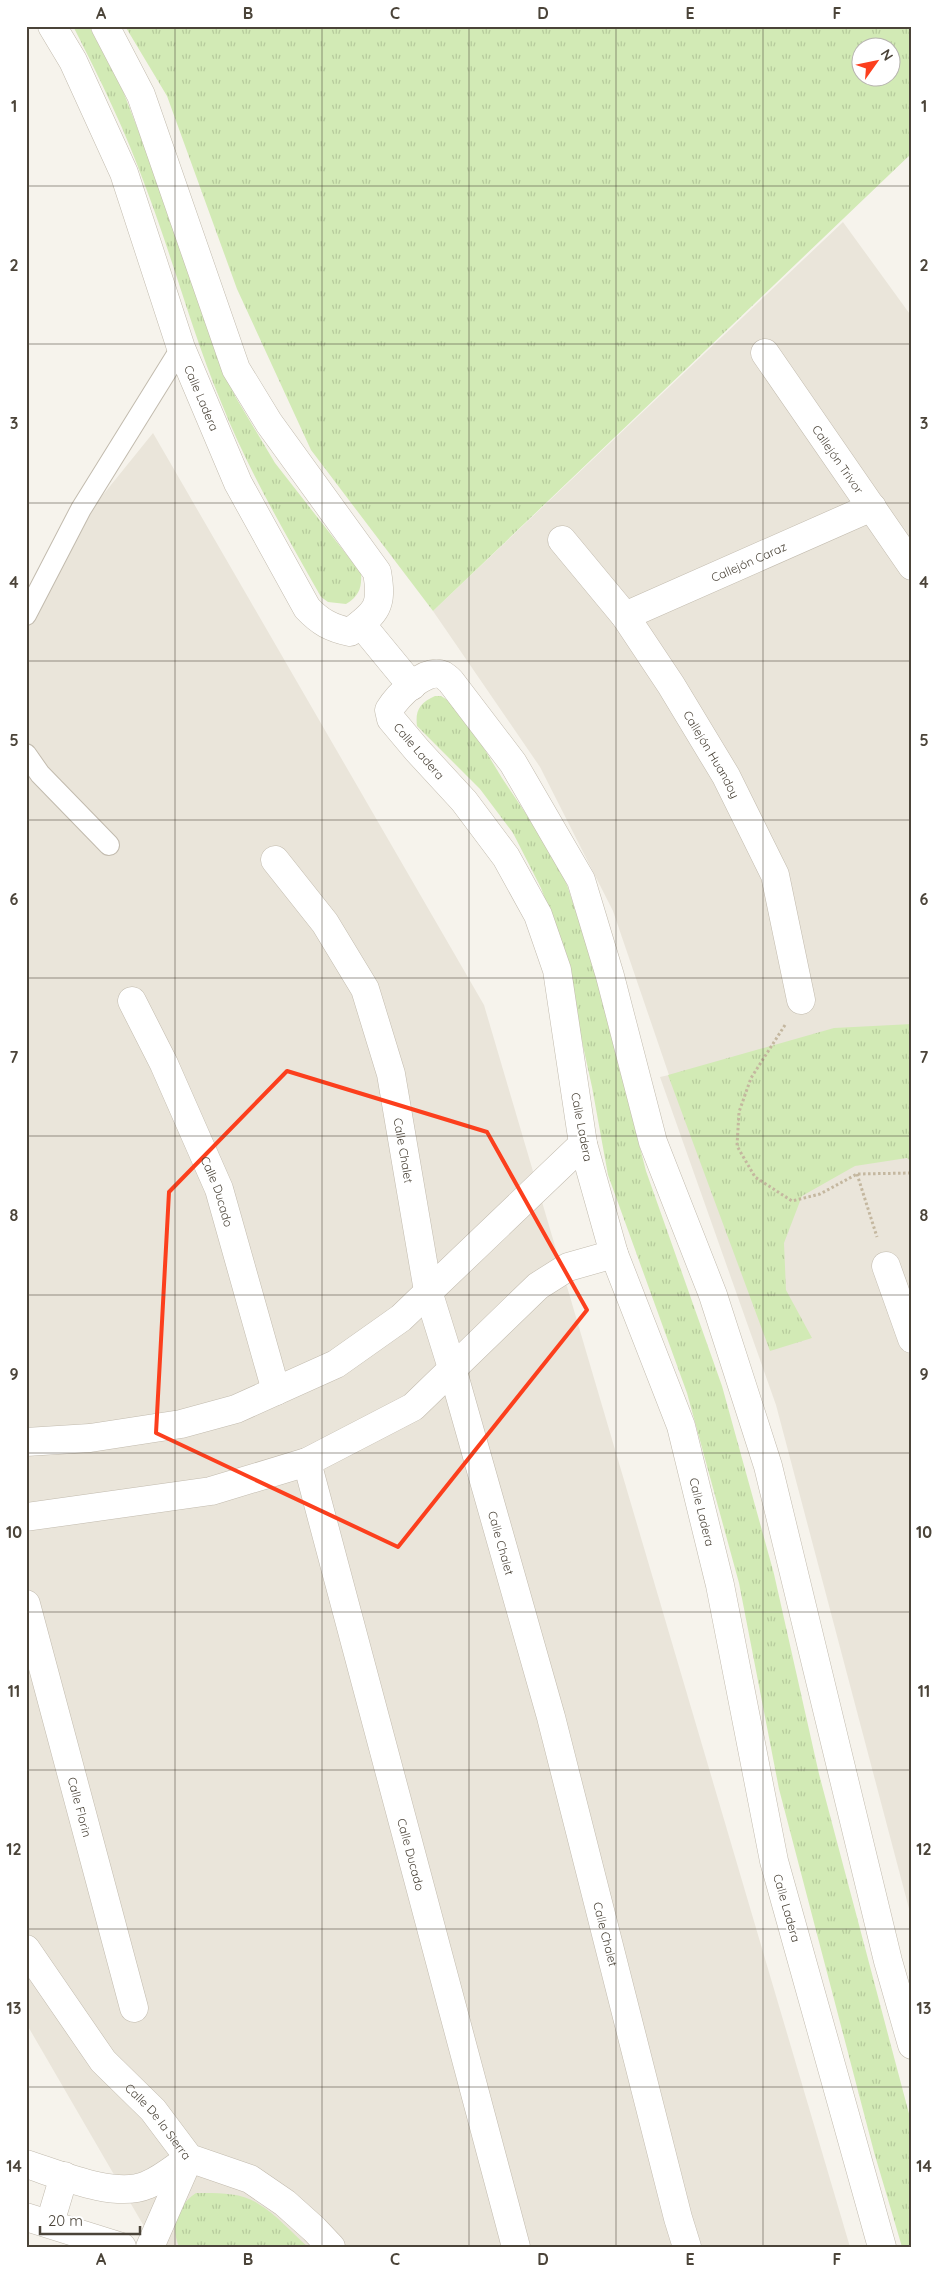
<svg xmlns="http://www.w3.org/2000/svg" width="938" height="2273" font-family="Quicksand,sans-serif">
	<style>
		.residential { fill: #eae5da }
		.grass { fill: url(#grass-tufts); fill-rule: evenodd }
		.lines { fill: none; stroke-linecap: round; stroke-linejoin: round }
		.lane-casing { stroke: #c2bbae; stroke-width: 22 }
		.street-casing { stroke: #c2bbae; stroke-width: 29 }
		.path { stroke: #c4b79f; stroke-width: 3; stroke-dasharray: 2.5 2.5; stroke-linecap: butt }
		.lane { stroke: #fff; stroke-width: 20 }
		.street { stroke: #fff; stroke-width: 28 }
		.marked { fill: none; stroke: #fc3f1d; stroke-width: 4; stroke-linejoin: round }
		.grid { fill: none; stroke: #4b4439; stroke-width: 1; stroke-opacity: 0.55 }
		.labels { text-anchor: middle; dominant-baseline: central; stroke-width: 4; stroke-linejoin: round; paint-order: stroke }
		.street-label { font-size: 12px; fill: #4b4439; stroke: #fff }
		.neatline { fill: none; stroke: #4b4439; stroke-width: 2 }
		.grid-label { font-size: 16px; text-anchor: middle; font-weight: bold; fill: #4b4439 }
	</style>
	<defs>
		<pattern id="grass-tufts" width="24" height="20" patternUnits="userSpaceOnUse" patternTransform="scale(1.25)"><rect width="24" height="20" fill="#d2eab5"/><path d="M3 7l-1-3M5 7V3M7 7l1-3M15 17l-1-3M17 17v-4M19 17l1-3" fill="none" stroke="#b6ca9c"/></pattern>
	</defs>
	<rect width="100%" height="100%" fill="#f6f3ec"/>
	<path class="residential" d="M843 222 912 317V1920L776 1405 660 1077 669 1075 613 911 540 767 433 611Z
		M153 433 484 1005 850 2247H156L26 2023V590Z"/>
	<path class="grass" d="M73 26H89L123 91 159 184 206 325 235 396 275 463 361 573C362 588 359 596 346 604L328 602 321 597C285 533 248 470 221 402 192 332 173 259 146 188 126 132 100 79 73 26Z
		M125 26H912V153L433 611 311 450 237 289 167 96ZM860 48H890V78H860Z
		M435 696H441L449 701 471 727 502 778 553 854 567 885 591 957 646 1171 722 1386 774 1574 819 1774 912 2125V2247H902L874 2152 779 1789 739 1583 687 1393 608 1175 592 1087 559 937 541 888 513 833 480 789 417 726C415 710 420 703 435 696Z
		M912 1024V1163L907 1158 855 1166 802 1196 784 1243 786 1290 812 1338 770 1351 668 1075 834 1028Z
		M196 2193C216 2193 240 2192 257 2203 276 2214 292 2233 308 2247H179C170 2225 177 2206 196 2193Z"/>
	<g class="lines">
		<g class="lane-casing">
			<path id="lane" d="M26 615 81 509 181 348
				M26 754 40 774 109 845"/>
		</g>
		<g class="street-casing">
			<g id="street">
				<path id="s1" d="M52 26 73 61 124 173 181 348 238 483 307 608C320 622 331 628 350 632 377 612 383 606 377 572L269 423 236 369 141 95 105 26"/>
				<path id="s2" d="M765 353 912 566"/>
				<path id="s3" d="M562 540 625 616 671 685 726 776 775 875 801 1000"/>
				<path id="s4" d="M625 616 872 507"/>
				<path d="M361 624 412 686"/>
				<path id="s5" d="M275 860 325 923 365 989 391 1074 428 1291 452 1368 551 1717 678 2218 687 2247"/>
				<path id="s6" d="M132 1001 164 1064 219 1189 276 1391"/>
				<path d="M886 1266 912 1339"/>
				<path d="M26 1442 90 1438 181 1424 236 1409 336 1364 401 1318 583 1144"/>
				<path id="s7" d="M307 1462 516 2247"/>
				<path d="M26 1517 211 1491 307 1462 413 1407 538 1286 568 1267 614 1254"/>
				<path id="s8" d="M26 1604 134 2008"/>
				<path id="s9" d="M26 1949 103 2061 153 2110 189 2158 250 2179 285 2203 314 2229 331 2247"/>
				<path d="M26 2164C58 2174 115 2199 147 2185 162 2179 176 2167 189 2158"/>
				<path d="M26 2217 122 2247"/>
				<path d="M50 2223 64 2176"/>
				<path d="M150 2247 189 2158"/>
				<path d="M882 2247 774 1861 720 1585 681 1426 614 1254 583 1144 557 970 538 915 506 857 464 801 417 750 391 719 389 710C397 697 425 667 443 675 446 677 450 680 452 683L513 763 581 880 610 976 653 1142 713 1295 768 1466 888 1961 912 2045"/>
			</g>
		</g>
		<path class="path" d="M785 1025 751 1078 739 1112 737 1146 755 1177 792 1201 820 1194 857 1174 912 1173
			M857 1174 877 1237"/>
		<use href="#lane" class="lane"/>
		<use href="#street" class="street"/>
	</g>
	<path class="marked" d="M287 1071 487 1132 587 1310 398 1547 156 1433 169 1192Z"/>
	<path class="grid" d="M175 26V2247M322 26V2247M469 26V2247M616 26V2247M763 26V2247M26 186H912M26 344H912M26 503H912M26 661H912M26 820H912M26 978H912M26 1136H912M26 1295H912M26 1453H912M26 1612H912M26 1770H912M26 1929H912M26 2087H912"/>
	<g class="labels">
		<g class="street-label">
			<text stroke="none"><textPath href="#s1" startOffset="402">Calle Ladera</textPath></text>
			<text stroke="none"><textPath href="#s2" startOffset="129">Callejón Trivor</textPath></text>
			<text stroke="none"><textPath href="#s4" startOffset="135">Callejón Caraz</textPath></text>
			<text transform="translate(419 751) rotate(49)">Calle Ladera</text>
			<text stroke="none"><textPath href="#s3" startOffset="262">Callejón Huandoy</textPath></text>
			<text transform="translate(582 1127) rotate(79)">Calle Ladera</text>
			<text stroke="none"><textPath href="#s5" startOffset="324">Calle Chalet</textPath></text>
			<text stroke="none"><textPath href="#s6" startOffset="209">Calle Ducado</textPath></text>
			<text transform="translate(702 1512) rotate(76)">Calle Ladera</text>
			<text stroke="none"><textPath href="#s5" startOffset="729">Calle Chalet</textPath></text>
			<text stroke="none"><textPath href="#s8" startOffset="210">Calle Florin</textPath></text>
			<text stroke="none"><textPath href="#s7" startOffset="406">Calle Ducado</textPath></text>
			<text transform="translate(787 1908) rotate(74)">Calle Ladera</text>
			<text stroke="none"><textPath href="#s5" startOffset="1134">Calle Chalet</textPath></text>
			<text stroke="none"><textPath href="#s9" startOffset="218">Calle De la Sierra</textPath></text>
		</g>
	</g>
	<rect width="938" height="2273" fill="none" stroke="#ffffff" stroke-width="55"/>
	<g transform="translate(876 62) rotate(57)"><circle r="24" fill="#ffffff" stroke="#b7b4b0"/>
	<path d="M0-4L9 19L0 12L-9 19Z" fill="#fc3f1d"/>
	<text y="-8" font-size="14" font-weight="bold" text-anchor="middle" fill="#4b4439">N</text>
	</g>
	<path d="M40 2226v8h100v-8" fill="none" stroke="#4b4439" stroke-width="2.5"/>
	<text x="48" y="2226" font-size="15" fill="#4b4439" stroke="#ffffff" stroke-width="4" paint-order="stroke">20 m</text>
	<rect x="28" y="28" width="882" height="2218" class="neatline"/>
	<g class="grid-label">
		<text x="101" y="19">A</text>
		<text x="248" y="19">B</text>
		<text x="395" y="19">C</text>
		<text x="543" y="19">D</text>
		<text x="690" y="19">E</text>
		<text x="837" y="19">F</text>
		<text x="14" y="112">1</text>
		<text x="924" y="112">1</text>
		<text x="14" y="271">2</text>
		<text x="924" y="271">2</text>
		<text x="14" y="429">3</text>
		<text x="924" y="429">3</text>
		<text x="14" y="588">4</text>
		<text x="924" y="588">4</text>
		<text x="14" y="746">5</text>
		<text x="924" y="746">5</text>
		<text x="14" y="905">6</text>
		<text x="924" y="905">6</text>
		<text x="14" y="1063">7</text>
		<text x="924" y="1063">7</text>
		<text x="14" y="1221">8</text>
		<text x="924" y="1221">8</text>
		<text x="14" y="1380">9</text>
		<text x="924" y="1380">9</text>
		<text x="14" y="1538">10</text>
		<text x="924" y="1538">10</text>
		<text x="14" y="1697">11</text>
		<text x="924" y="1697">11</text>
		<text x="14" y="1855">12</text>
		<text x="924" y="1855">12</text>
		<text x="14" y="2014">13</text>
		<text x="924" y="2014">13</text>
		<text x="14" y="2172">14</text>
		<text x="924" y="2172">14</text>
		<text x="101" y="2265">A</text>
		<text x="248" y="2265">B</text>
		<text x="395" y="2265">C</text>
		<text x="543" y="2265">D</text>
		<text x="690" y="2265">E</text>
		<text x="837" y="2265">F</text>
	</g>
</svg>
